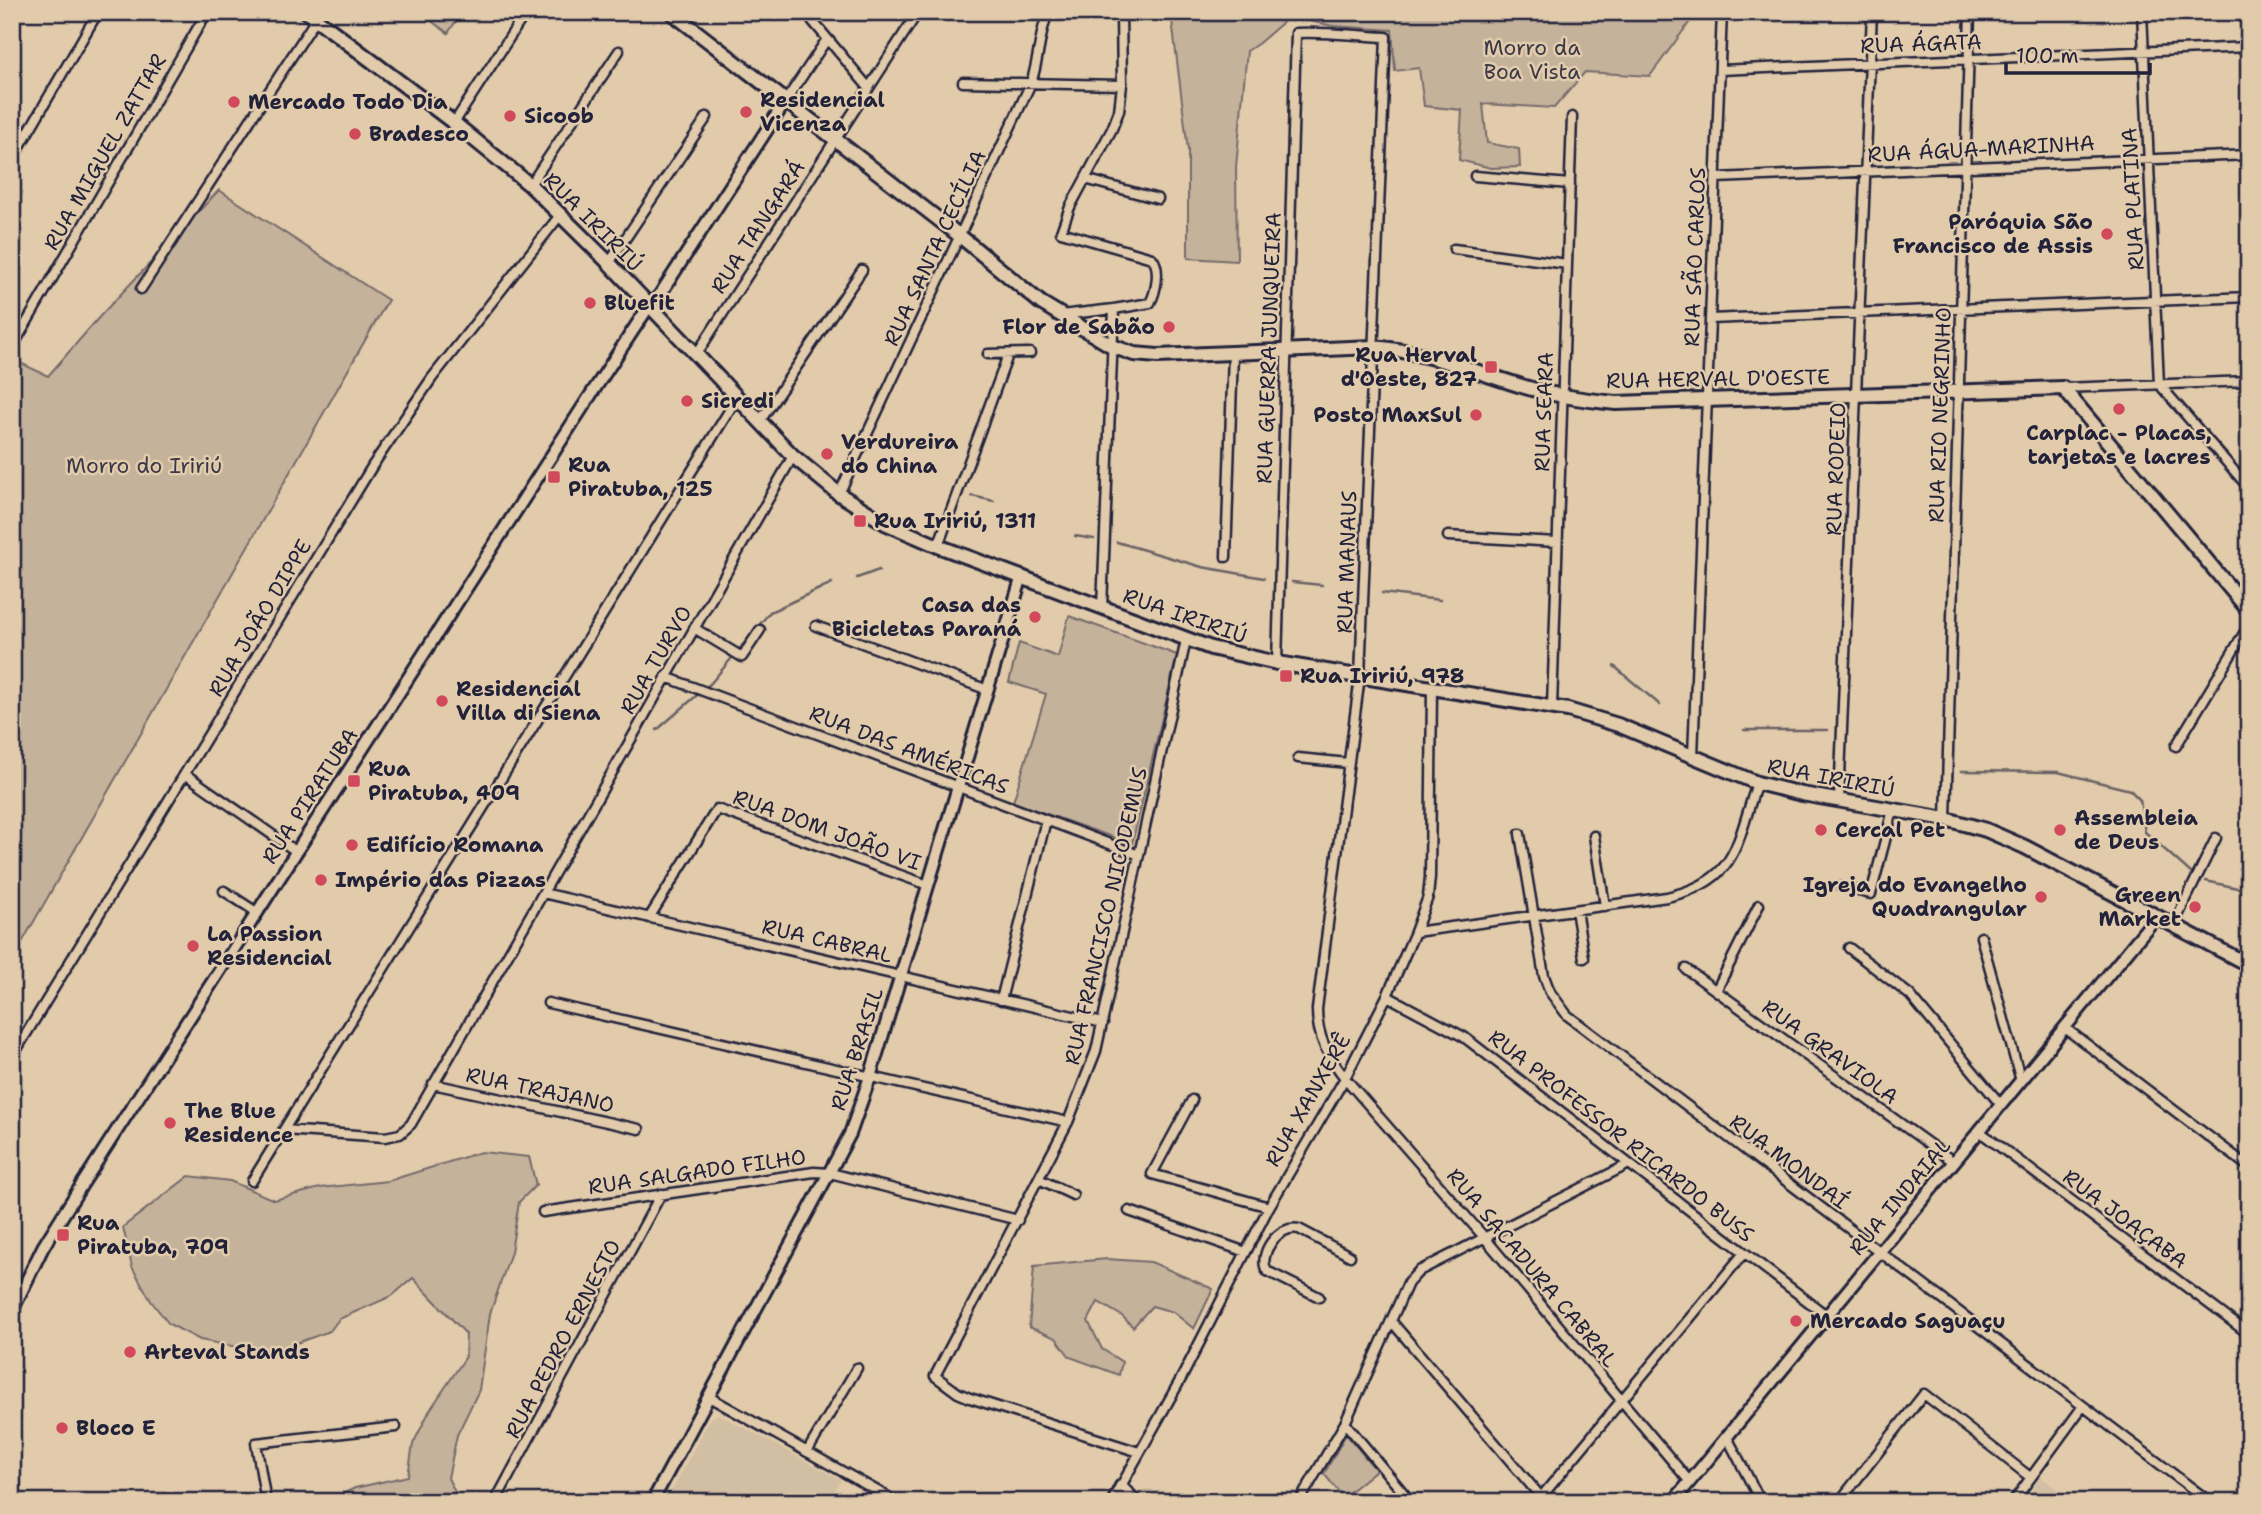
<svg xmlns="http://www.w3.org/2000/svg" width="2261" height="1514" font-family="'Shantell Sans',sans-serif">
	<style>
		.built { fill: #d2bea2 }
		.green { fill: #c5b29b; stroke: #746a6b; stroke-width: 2 }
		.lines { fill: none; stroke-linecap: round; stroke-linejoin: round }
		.stream { stroke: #6b6265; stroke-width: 2.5 }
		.street-casing { stroke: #22223b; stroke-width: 13 }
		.secondary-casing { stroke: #22223b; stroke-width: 16 }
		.primary-casing { stroke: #22223b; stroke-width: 18 }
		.street { stroke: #e1cbab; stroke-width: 8 }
		.secondary { stroke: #e1cbab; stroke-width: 10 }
		.primary { stroke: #e1cbab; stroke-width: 12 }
		.poi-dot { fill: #d1495b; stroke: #e1cbab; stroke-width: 2.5 }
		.labels { text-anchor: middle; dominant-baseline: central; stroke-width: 5; stroke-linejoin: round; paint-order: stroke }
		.street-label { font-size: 21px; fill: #22223b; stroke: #e1cbab }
		.park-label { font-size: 21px; fill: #3a3849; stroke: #e1cbab }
		.poi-label { font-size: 21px; font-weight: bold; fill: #22223b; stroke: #e1cbab; text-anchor: start }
	</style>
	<rect width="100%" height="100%" fill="#e1cbab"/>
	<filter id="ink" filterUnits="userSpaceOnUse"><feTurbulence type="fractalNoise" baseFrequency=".0143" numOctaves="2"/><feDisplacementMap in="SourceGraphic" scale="14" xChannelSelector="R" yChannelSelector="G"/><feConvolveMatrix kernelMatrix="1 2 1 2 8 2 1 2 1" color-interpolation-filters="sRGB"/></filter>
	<g filter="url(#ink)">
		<path class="built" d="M718 1414 841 1480 829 1502H666L710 1419Z
			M2041 1477 2065 1495 2075 1502H2023Z"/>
		<path class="green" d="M419 12H462L448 33Z
			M1171 12H1697L1650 76 1585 72 1554 108 1483 104 1487 143 1519 149 1520 167 1491 168 1459 160 1462 110 1424 106 1419 68 1395 71 1392 30 1333 26 1289 17 1259 43 1247 51 1236 167 1237 261 1188 258V150Z
			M219 190 388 300 12 960V359L48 376 102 314Z
			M1069 616 1177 655 1132 844 1013 802 1046 694 1009 682 1019 643 1058 657Z
			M481 1152 529 1157 536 1185 519 1202 511 1252 490 1314 479 1390 457 1435 448 1478 460 1502H330L329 1500 355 1488 408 1476 413 1444 430 1410 465 1358 466 1334 413 1278 392 1296 339 1319 330 1331 269 1353 200 1340 169 1324 151 1301 132 1267 123 1227 189 1176 230 1181 274 1200 320 1188 388 1181Z
			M1107 1259 1151 1262 1213 1289 1194 1329 1173 1312 1152 1306 1133 1327 1122 1316 1098 1302 1088 1321 1102 1349 1122 1362 1119 1375 1070 1357 1056 1338 1029 1327 1034 1266Z
			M1346 1434 1376 1470 1343 1497 1324 1474Z"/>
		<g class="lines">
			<path class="stream" d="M972 496 994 501
				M1075 536 1094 539
				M1117 542 1202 567 1264 578
				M857 578 879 570
				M1292 582 1322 585
				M1382 593 1440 600
				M1614 666 1660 705
				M657 730 711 683 770 612 832 583
				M1744 730H1828
				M1961 771 2058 772 2130 790 2140 800 2145 832 2192 874
				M2206 881 2242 889"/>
			<g class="street-casing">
				<path id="street" d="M805 12 869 88
					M2142 12 2159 384 2249 488
					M12 21 18 12
					M1720 70 2249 47
					M963 82 1122 85
					M785 102 827 39
					M454 123 526 12
					M12 160 98 12
					M1475 176 1570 184
					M1716 178 2249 155
					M1085 179 1158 199
					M530 185 619 51
					M1454 249 1567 264
					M609 263 707 117
					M141 289 316 19
					M1061 315 1114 309
					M1710 319 2249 297
					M13 346 207 12
					M988 354 1030 353
					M696 355 918 12
					M2063 388 2249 381
					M760 421 862 270
					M839 494 1031 83C1039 60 1039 35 1048 12
					M1448 536 1557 542
					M938 546 1008 355
					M1226 557 1233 353
					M1102 608 1114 309 1150 303C1156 292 1161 268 1152 258L1061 232 1070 207 1112 129 1119 111 1122 85 1121 12
					M816 626 988 690
					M694 628 742 657 760 630
					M1277 663 1296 33C1325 31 1356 36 1386 37L1360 676 1317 1009C1317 1038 1328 1056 1345 1078L1484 1237 1690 1482
					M666 677 1139 855
					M1552 707 1572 117
					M2176 746 2249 625
					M1693 756 1722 12
					M1298 758 1348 763
					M185 774 297 852
					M1839 800 1872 12
					M1946 819 1970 12
					M1520 834 1544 976 1550 992 1567 1015 2210 1502
					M1594 836 1605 906
					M1841 887 1871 894 1893 810
					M224 891 258 913
					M543 893 1103 1023
					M1576 910 1584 958
					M649 918 717 809 928 885
					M2173 926 2216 838
					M1415 932 1667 897C1738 881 1736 844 1757 783
					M1981 937 2021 1081
					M1849 948 1910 995 2001 1105
					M1686 969 1954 1162
					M1716 991 1759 905
					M1387 996 1464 1037 1827 1316
					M1001 1000 1046 820
					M548 1003 1068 1122
					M2065 1028 2249 1167
					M12 1057 373 465 432 378 561 214
					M433 1084 639 1129
					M1192 1100 1152 1174 1269 1207
					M284 1130 385 1137 400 1134 411 1124 793 456
					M1979 1131 2249 1334
					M1039 1179 1073 1195
					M252 1181 737 398
					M1129 1211 1246 1252
					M543 1212 814 1172 830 1173 1018 1220
					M1319 1297 1267 1271C1257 1255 1278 1224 1299 1229L1350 1256
					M1392 1322 1541 1497
					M709 1397 897 1502
					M1345 1423 1411 1502
					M1727 1437 1761 1502
					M807 1452 857 1368
					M1139 1452 970 1398 958 1393 935 1376 1068 1122 1096 1051 1186 640
					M1121 1486 1182 1377 1269 1207 1345 1078 1387 996 1415 932 1428 897 1430 877 1432 688
					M266 1502 256 1443 396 1427
					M495 1502 661 1194
					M1299 1502 1345 1423 1408 1283 1419 1271 1627 1165
					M1537 1502 1744 1253
					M1839 1502 1924 1394 2030 1477
					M2013 1502 2083 1406"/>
			</g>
			<g class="secondary-casing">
				<path id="secondary" d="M12 1311 43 1247 81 1186 588 399 649 306 659 296 785 102
					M652 1502 850 1134 870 1077 1022 576
					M1113 1502 1121 1486 1136 1502
					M1673 1502 2156 917"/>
			</g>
			<g class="primary-casing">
				<path id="primary" d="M307 12 454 123 530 185 609 263 793 456 839 494 885 523 938 546 1211 648 1277 663 1568 710 1618 725 1757 783 1802 794 1946 819 1986 830 2025 847 2249 965
					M671 12 960 236 1041 303 1112 346 1134 354 1158 356 1373 347C1426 351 1475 372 1525 387 1555 396 1585 400 1616 403L2063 388 2249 611"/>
			</g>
			<use href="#street" class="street"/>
			<use href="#secondary" class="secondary"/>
			<use href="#primary" class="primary"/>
		</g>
	</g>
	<g class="poi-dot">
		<circle cx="234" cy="102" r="7"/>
		<circle cx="746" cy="112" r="7"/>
		<circle cx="510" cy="116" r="7"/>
		<circle cx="355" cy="134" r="7"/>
		<circle cx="2107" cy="234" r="7"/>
		<circle cx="590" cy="303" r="7"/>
		<circle cx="1169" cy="327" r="7"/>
		<rect x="1484" y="360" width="14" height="14" rx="3.5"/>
		<circle cx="687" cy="401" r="7"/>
		<circle cx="2119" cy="409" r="7"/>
		<circle cx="1476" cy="415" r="7"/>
		<circle cx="827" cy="454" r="7"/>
		<rect x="547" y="470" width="14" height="14" rx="3.5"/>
		<rect x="853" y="514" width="14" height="14" rx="3.5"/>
		<circle cx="1035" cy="617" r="7"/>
		<rect x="1279" y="669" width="14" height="14" rx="3.5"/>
		<circle cx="442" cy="701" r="7"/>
		<rect x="347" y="774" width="14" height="14" rx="3.5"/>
		<circle cx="1821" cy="830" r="7"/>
		<circle cx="2060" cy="830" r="7"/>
		<circle cx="352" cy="845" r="7"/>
		<circle cx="321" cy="880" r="7"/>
		<circle cx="2041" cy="897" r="7"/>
		<circle cx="2195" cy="907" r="7"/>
		<circle cx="193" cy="946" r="7"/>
		<circle cx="170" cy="1123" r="7"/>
		<rect x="56" y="1228" width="14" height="14" rx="3.5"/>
		<circle cx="1796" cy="1321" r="7"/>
		<circle cx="130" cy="1352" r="7"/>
		<circle cx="62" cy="1428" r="7"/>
	</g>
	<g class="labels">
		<g class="street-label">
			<text transform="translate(1921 44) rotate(-2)">RUA ÁGATA</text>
			<text transform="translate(1981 149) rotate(-3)">RUA ÁGUA-MARINHA</text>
			<text transform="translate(105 152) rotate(-60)">RUA MIGUEL ZATTAR</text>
			<text transform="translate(2133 199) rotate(-93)">RUA PLATINA</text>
			<text transform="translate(593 222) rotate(45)">RUA IRIRIÚ</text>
			<text transform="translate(758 227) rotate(-57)">RUA TANGARÁ</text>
			<text transform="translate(935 248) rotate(-65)">RUA SANTA CECÍLIA</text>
			<text transform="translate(1695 257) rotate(-88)">RUA SÃO CARLOS</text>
			<text transform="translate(1269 348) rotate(-88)">RUA GUERRA JUNQUEIRA</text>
			<text transform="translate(1718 379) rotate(-1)">RUA HERVAL D'OESTE</text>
			<text transform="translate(1544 412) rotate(-88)">RUA SEARA</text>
			<text transform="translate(1940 415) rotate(-88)">RUA RIO NEGRINHO</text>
			<text transform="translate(1836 469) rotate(-88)">RUA RODEIO</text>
			<text transform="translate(1347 562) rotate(-88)">RUA MANAUS</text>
			<text transform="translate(1185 616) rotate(19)">RUA IRIRIÚ</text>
			<text transform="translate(260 618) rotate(-59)">RUA JOÃO DIPPE</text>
			<text transform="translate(656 660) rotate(-60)">RUA TURVO</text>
			<text transform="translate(909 750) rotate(21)">RUA DAS AMÉRICAS</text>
			<text transform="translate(1831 778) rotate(11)">RUA IRIRIÚ</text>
			<text transform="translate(310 796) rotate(-57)">RUA PIRATUBA</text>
			<text transform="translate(827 830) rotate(20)">RUA DOM JOÃO VI</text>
			<text transform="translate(1106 916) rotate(-77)">RUA FRANCISCO NICODEMUS</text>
			<text transform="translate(827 941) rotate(13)">RUA CABRAL</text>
			<text transform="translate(857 1049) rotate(-72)">RUA BRASIL</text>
			<text transform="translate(1830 1052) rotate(36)">RUA GRAVIOLA</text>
			<text transform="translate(540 1090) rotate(12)">RUA TRAJANO</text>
			<text transform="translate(1308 1100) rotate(-60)">RUA XANXERÊ</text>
			<text transform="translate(1621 1136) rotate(38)">RUA PROFESSOR RICARDO BUSS</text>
			<text transform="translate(1789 1162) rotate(37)">RUA MONDAÍ</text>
			<text transform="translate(697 1172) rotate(-8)">RUA SALGADO FILHO</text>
			<text transform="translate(1900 1197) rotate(-50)">RUA INDAIAL</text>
			<text transform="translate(2125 1219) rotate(37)">RUA JOAÇABA</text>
			<text transform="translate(1532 1268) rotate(50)">RUA SACADURA CABRAL</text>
			<text transform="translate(563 1339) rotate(-62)">RUA PEDRO ERNESTO</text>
		</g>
		<g class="park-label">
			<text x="1532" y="48">Morro da<tspan x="1532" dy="24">Boa Vista</tspan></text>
			<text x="144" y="466">Morro do Iririú</text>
		</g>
		<g class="poi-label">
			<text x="760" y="100">Residencial<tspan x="760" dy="24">Vicenza</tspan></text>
			<text x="248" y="102">Mercado Todo Dia</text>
			<text x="524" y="116">Sicoob</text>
			<text x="369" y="134">Bradesco</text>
			<text x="2093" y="222" text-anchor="end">Paróquia São<tspan x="2093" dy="24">Francisco de Assis</tspan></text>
			<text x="604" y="303">Bluefit</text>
			<text x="1155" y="327" text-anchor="end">Flor de Sabão</text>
			<text x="1477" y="355" text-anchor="end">Rua Herval<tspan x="1477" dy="24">d'Oeste, 827</tspan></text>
			<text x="701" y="401">Sicredi</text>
			<text x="1462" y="415" text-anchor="end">Posto MaxSul</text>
			<text x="2119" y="433" text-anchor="middle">Carplac - Placas,<tspan x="2119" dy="24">tarjetas e lacres</tspan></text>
			<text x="841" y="442">Verdureira<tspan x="841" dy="24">do China</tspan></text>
			<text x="568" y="465">Rua<tspan x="568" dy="24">Piratuba, 125</tspan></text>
			<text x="874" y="521">Rua Iririú, 1311</text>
			<text x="1021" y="605" text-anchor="end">Casa das<tspan x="1021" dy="24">Bicicletas Paraná</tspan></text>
			<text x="1300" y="676">Rua Iririú, 978</text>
			<text x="456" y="689">Residencial<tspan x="456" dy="24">Villa di Siena</tspan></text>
			<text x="368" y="769">Rua<tspan x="368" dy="24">Piratuba, 409</tspan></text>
			<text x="2074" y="818">Assembleia<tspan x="2074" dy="24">de Deus</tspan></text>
			<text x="1835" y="830">Cercal Pet</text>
			<text x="366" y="845">Edifício Romana</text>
			<text x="335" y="880">Império das Pizzas</text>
			<text x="2027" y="885" text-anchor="end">Igreja do Evangelho<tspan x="2027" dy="24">Quadrangular</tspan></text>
			<text x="2181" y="895" text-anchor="end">Green<tspan x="2181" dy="24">Market</tspan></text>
			<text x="207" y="934">La Passion<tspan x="207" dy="24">Residencial</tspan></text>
			<text x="184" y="1111">The Blue<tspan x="184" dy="24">Residence</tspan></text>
			<text x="77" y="1223">Rua<tspan x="77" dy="24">Piratuba, 709</tspan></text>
			<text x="1810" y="1321">Mercado Saguaçu</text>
			<text x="144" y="1352">Arteval Stands</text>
			<text x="76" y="1428">Bloco E</text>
		</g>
	</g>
	<rect width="2261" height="1514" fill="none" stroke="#e1cbab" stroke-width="42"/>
	<rect x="21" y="21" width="2219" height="1472" fill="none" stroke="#22223b" stroke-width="2.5" filter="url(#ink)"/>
	<path d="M2006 63v10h144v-10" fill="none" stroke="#22223b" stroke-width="3.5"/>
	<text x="2016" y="63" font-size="21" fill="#22223b" stroke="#e1cbab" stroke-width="5" paint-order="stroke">100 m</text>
</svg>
